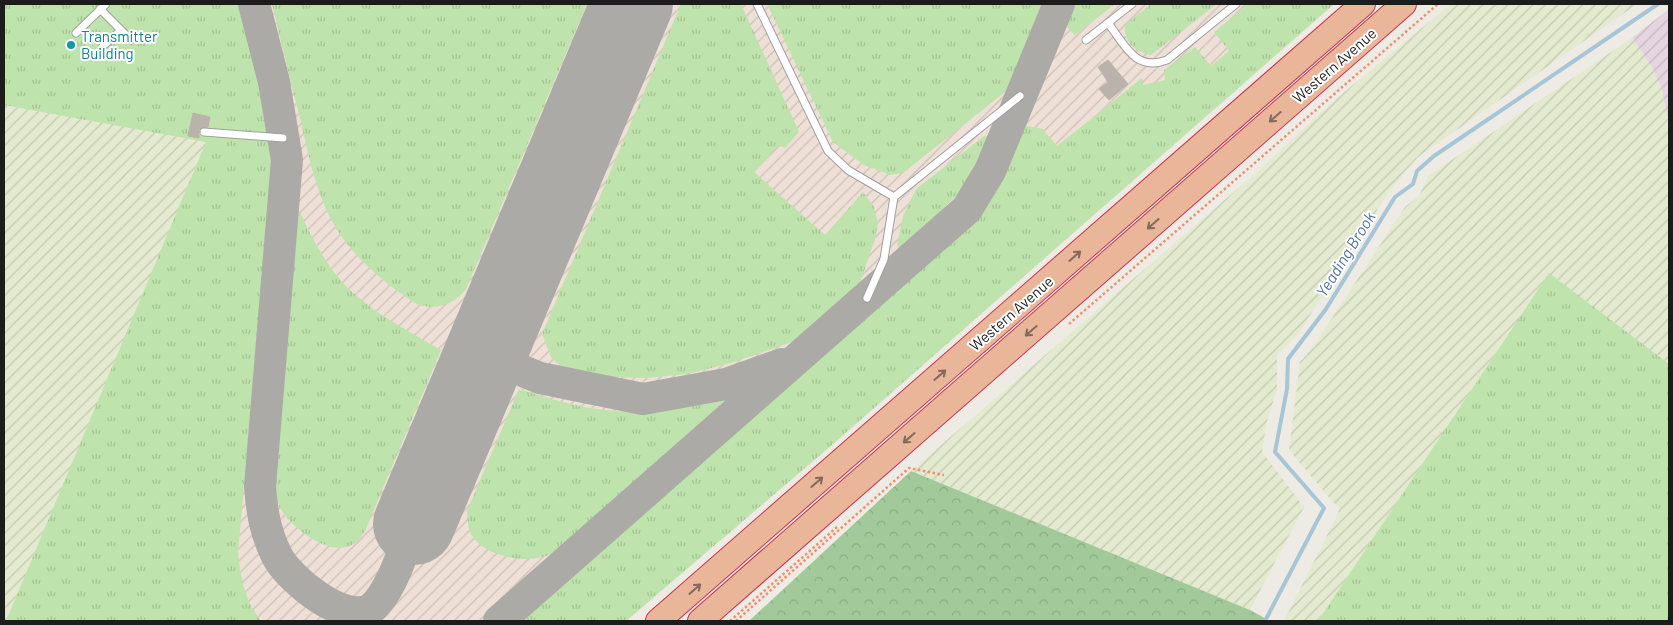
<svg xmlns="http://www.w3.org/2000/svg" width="1673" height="625" font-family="Barlow,sans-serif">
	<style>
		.industrial { fill: url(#industrial-furrows) }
		.military { fill: url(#military-furrows) }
		.farmland { fill: url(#farmland-furrows) }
		.grass { fill: url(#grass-tufts) }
		.forest { fill: url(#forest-crowns) }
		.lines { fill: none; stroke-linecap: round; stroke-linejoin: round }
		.stream { stroke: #a6c5d7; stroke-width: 4 }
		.taxiway { stroke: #acaaa6; stroke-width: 32 }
		.runway { stroke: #acaaa6; stroke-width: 82 }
		.building { fill: #b9b3ac; stroke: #bdb3a6 }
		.service-casing { stroke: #a0a0a0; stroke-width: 9 }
		.trunk-casing { stroke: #c83251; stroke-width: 26 }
		.path { stroke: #ee9072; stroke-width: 2.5; stroke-dasharray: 2.5 2.5; stroke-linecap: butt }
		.service { stroke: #fff; stroke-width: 7 }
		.trunk { stroke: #e9b69a; stroke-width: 24 }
		.oneway { stroke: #82695b }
		.culture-dot { fill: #0f9aa8; stroke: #fff; stroke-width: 2 }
		.labels { text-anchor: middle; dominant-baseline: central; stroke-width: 4; stroke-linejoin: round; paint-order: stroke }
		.culture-label { font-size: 15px; fill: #0d838f; stroke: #fff; text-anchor: start }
		.street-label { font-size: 15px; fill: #1c1c1c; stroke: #fff }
		.water-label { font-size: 16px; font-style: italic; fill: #516fa3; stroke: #fff }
	</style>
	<defs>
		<pattern id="industrial-furrows" width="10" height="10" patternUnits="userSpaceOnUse" patternTransform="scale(1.25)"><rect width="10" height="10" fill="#e5d5e0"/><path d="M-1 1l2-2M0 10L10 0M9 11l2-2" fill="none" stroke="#c4b6c0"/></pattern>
		<pattern id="military-furrows" width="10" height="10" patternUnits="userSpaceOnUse" patternTransform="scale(1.25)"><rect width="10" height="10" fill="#eee0d6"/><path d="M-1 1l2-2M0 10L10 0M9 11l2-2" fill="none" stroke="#ccc0b7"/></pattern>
		<pattern id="farmland-furrows" width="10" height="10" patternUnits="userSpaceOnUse" patternTransform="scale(1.25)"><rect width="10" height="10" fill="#e4eacf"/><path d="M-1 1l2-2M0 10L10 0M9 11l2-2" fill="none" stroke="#c3c8b1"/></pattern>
		<pattern id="grass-tufts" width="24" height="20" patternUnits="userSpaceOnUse" patternTransform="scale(1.25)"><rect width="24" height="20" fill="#bfe3ac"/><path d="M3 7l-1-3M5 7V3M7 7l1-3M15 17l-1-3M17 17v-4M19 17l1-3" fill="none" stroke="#a4c293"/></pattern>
		<pattern id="forest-crowns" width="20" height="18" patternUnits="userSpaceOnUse" patternTransform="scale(1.25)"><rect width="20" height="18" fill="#a2c99a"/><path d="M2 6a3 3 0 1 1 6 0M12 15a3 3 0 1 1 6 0" fill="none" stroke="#8bac84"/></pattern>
	</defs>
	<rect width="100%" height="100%" fill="#edebe3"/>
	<path class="industrial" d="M1669 9V125L1661 87 1651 66 1632 38Z"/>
	<path class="military" d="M4 4H1334L833 444 626 621H6L205 142 4 105Z"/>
	<path class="farmland" d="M1451 4H1637L1418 157 1390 190 1298 334 1277 355V389L1266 425 1262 452 1304 507 1250 610 911 471 1257 172 1330 104Z
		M1632 38 1651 66 1661 87 1669 125V364L1549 274 1318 621H1284L1337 516 1339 509 1289 450 1300 362 1313 347 1405 207 1419 196 1428 176Z
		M4 105 206 142 6 621H4Z"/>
	<path class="grass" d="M4 4H240L271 131 273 153 238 553C241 579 245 601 261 621H6L206 142 4 105Z
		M272 4H587L466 289C452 308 427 313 407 298 381 280 357 259 339 233 317 199 309 157 300 118 290 80 281 42 272 4Z
		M681 4H741L799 132 785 148 779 145 754 172 825 235 863 192 874 207 878 223 875 239 860 283 792 342 731 363 687 374 648 378 614 377 591 375 561 366 552 359 542 334Z
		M767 4H1044L1009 89 903 173 890 175 864 165 833 142Z
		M1074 4H1115L1075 35 1065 25Z
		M1151 4H1217L1151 55C1136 52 1123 42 1125 25Z
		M1245 4H1334L833 444 626 621H518L969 224C995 195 1008 161 1022 125L1043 129 1057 146 1142 78 1143 85 1165 80 1164 70 1195 47 1211 66 1229 51 1214 32 1243 9Z
		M984 136 989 137 972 175 955 197 900 250 897 245 903 216 916 189Z
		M300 212C311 236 324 261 342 282 369 311 407 330 441 350L365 531C362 535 359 541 355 543 331 560 290 527 279 506 276 500 276 490 275 483L297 214Z
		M1549 273 1669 364V621H1318Z
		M519 389C548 398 590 411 620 411 658 412 695 402 731 395V398L570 542C561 548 552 555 542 557 521 563 482 555 471 534 467 527 468 519 467 511Z"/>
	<path class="forest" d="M911 471 1250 610 1270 621H749Z"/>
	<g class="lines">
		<path class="stream" d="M1265 621 1324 508 1275 452 1287 389 1288 359 1326 309 1395 197 1413 184 1417 171 1434 156 1658 4"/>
		<path class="taxiway" d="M254 4 274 82 287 160 260 486C262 512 265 532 277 556 289 579 344 625 371 609 392 591 403 550 414 524
			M503 314 500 342 503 354 513 367 540 378 643 399 726 384 782 364
			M499 621 967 209 990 171 1059 4"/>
		<path class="runway" d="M414 524 632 4"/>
	</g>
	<path class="building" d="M1108 60 1128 84 1109 100 1099 89 1108 82 1098 67Z
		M193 113 210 117 208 127 199 129V138L188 136Z"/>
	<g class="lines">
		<g class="service-casing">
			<path id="service" d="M757 4 828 151 848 170 894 197
				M100 9 131 40
				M1108 23C1125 45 1135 72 1167 60L1236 4
				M76 33 106 4
				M1086 40 1132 4
				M103 46 121 30
				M204 132 283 138
				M867 298 884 259 894 197 1020 96"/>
		</g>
		<g class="trunk-casing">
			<path id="trunk" d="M658 621 1363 4
				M700 621 1404 4"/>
		</g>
		<path class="path" d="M1069 324 1438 4
			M730 621 837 527
			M736 621 909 468 944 475"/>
		<use href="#service" class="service"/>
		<use href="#trunk" class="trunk"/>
	</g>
	<defs><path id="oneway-shaft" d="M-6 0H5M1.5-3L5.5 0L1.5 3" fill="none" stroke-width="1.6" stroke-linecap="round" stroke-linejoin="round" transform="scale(1.25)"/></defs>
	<g class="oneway">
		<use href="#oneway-shaft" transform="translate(1275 117) rotate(139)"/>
		<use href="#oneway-shaft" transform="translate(1153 224) rotate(139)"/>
		<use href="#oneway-shaft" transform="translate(1075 256) rotate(-41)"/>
		<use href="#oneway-shaft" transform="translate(1031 331) rotate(139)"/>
		<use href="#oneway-shaft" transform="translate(940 375) rotate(-41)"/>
		<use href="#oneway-shaft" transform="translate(909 438) rotate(139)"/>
		<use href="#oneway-shaft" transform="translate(817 482) rotate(-41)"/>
		<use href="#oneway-shaft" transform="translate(695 589) rotate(-41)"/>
	</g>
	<circle class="culture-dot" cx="71" cy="45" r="5"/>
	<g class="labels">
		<g class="culture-label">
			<text x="81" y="36">Transmitter<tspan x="81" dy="17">Building</tspan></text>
		</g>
		<g class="street-label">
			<text transform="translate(1334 65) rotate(-41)">Western Avenue</text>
			<text transform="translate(1011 313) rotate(-41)">Western Avenue</text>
		</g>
		<g class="water-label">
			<text transform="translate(1345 254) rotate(-58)">Yeading Brook</text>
		</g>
	</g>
	<rect width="1673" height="625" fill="none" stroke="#1c1c1c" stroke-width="10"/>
</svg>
